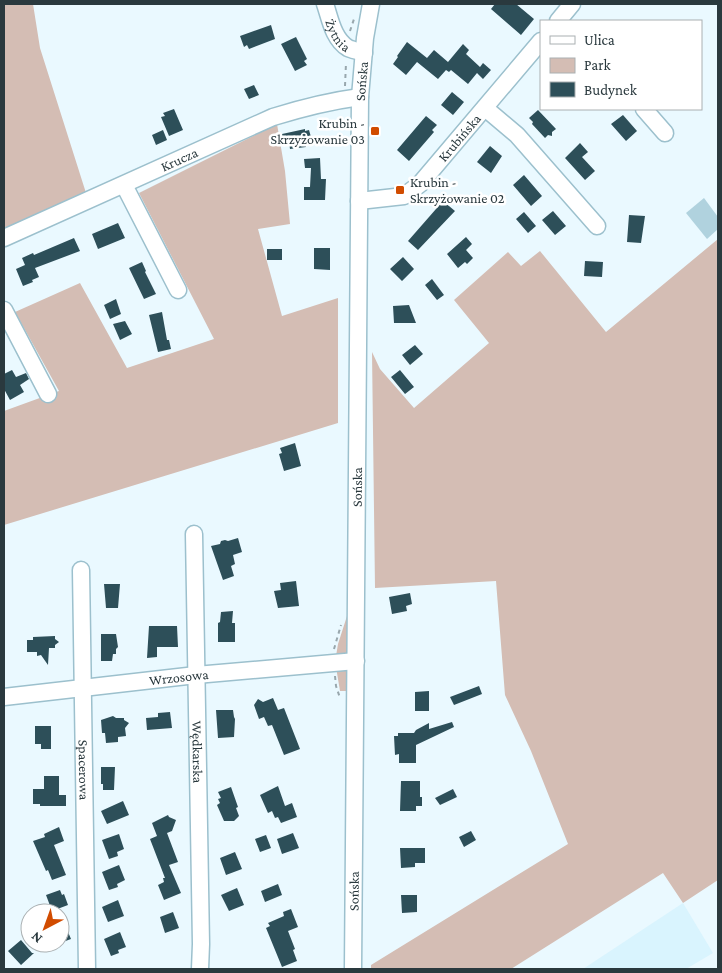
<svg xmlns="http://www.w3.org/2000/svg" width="722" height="973" font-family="'Crimson Pro',serif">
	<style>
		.built { fill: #d9f4fe }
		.green { fill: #d4bdb4 }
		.water { fill: #b0d2de }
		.building { fill: #2d4f59 }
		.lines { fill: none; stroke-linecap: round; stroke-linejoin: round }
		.minor-casing { stroke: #9cc0cd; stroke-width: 19 }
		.path { stroke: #98a7ad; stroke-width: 2; stroke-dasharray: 4 4; stroke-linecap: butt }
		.minor { stroke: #fff; stroke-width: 16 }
		.poi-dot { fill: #d14c00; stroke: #fff; stroke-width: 2 }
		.labels { text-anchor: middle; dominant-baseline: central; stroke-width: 5; stroke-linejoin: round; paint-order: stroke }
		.street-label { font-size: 14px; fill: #2a393e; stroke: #fff }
		.poi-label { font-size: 14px; fill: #2a393e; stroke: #fff; text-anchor: end }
	</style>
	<rect width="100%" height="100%" fill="#eaf9ff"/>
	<path class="built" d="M683 903 713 953 686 969H583Z"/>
	<path class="green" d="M4 4H33L40 48 86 193 4 229Z
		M277 124 285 171 290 224 258 229 282 316 338 298V423L4 525V411L59 391 15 312 80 283 127 368 214 339 139 193Z
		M718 239V880L683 903 663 873 511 969H371V965L568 844 531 751 505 695 496 581 375 588 372 352 380 369 414 408 489 343 454 300 508 252 521 266 540 251 606 332Z
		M348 586 349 650 344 655 336 656 338 644 347 616Z
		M336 667 346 670 348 672 347 691H340Z"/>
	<path class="water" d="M704 198 718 217V229L707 239 686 213Z"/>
	<path class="building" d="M495 4H516L534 19 521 35 491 9Z
		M271 25 275 39 249 49 247 45 244 47 240 36Z
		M296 37 307 59 304 61 307 65 295 71 281 44Z
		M407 42 427 58 434 50 448 62 463 44 469 50 466 54 480 67 483 63 491 70 483 79 477 73 468 84 451 70 449 72 446 70 438 79 417 62 406 75 393 64 398 57 397 56Z
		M254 85 259 95 249 99 244 89Z
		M452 92 464 102 453 115 441 105Z
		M174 109 183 130 169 136 161 117 165 116 163 113Z
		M538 110 556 129 552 132V136L548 135 545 138 532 124 533 122 529 118Z
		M623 115 637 131 626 141 611 124Z
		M426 116 437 125 432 130 434 132 409 161 397 150Z
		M305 129V131L309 130 311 137 305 139 306 147 290 149 289 142 283 143 282 134Z
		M163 130 167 140 156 145 152 135Z
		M580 143 588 152 582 157 595 171 585 180 565 158Z
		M490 146 502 156 491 173 477 162Z
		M320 158 321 179H326L325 200H304V187H310L311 168H305L304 159Z
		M524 175 542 196 531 206 513 185Z
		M443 201 455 211 418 250 408 241Z
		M553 211 566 226 555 235 542 220Z
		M524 212 536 226 528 233 516 219Z
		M629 215 645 216 641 243 627 242Z
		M118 223 125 238 98 249 92 234Z
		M466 237 472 244 466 250 473 258 467 264 465 262 458 268 447 254Z
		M74 238 80 251 35 268 39 277 32 280 33 282 23 286 16 269 25 265 22 258 33 253 34 255Z
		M314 248H330V270L314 269Z
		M267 249H282V260H267Z
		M403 257 414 269 402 281 390 269Z
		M585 261 603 262 602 277 584 276Z
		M142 262 146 271 145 272 156 294 144 299 129 268Z
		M432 279 444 295 437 300 425 285Z
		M116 299 121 314 110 319 104 305Z
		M409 305 416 323H394L393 306Z
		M162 312 167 340H169L171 349 158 352 149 315Z
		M125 321 132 334 120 340 113 324Z
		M415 345 423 354 410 365 402 355Z
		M12 370 16 377 26 373 29 379 20 385 24 392 10 400 4 389V374Z
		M400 370 414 387 405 394 391 377Z
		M295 443 301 466 284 471 279 454 282 453 280 448Z
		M238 538 242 552 233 555 235 564 231 566 234 576 223 580 211 546 220 544 221 541 225 540 228 541Z
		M296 581 299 606 278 608 274 591 281 590 280 583Z
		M104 584H120L118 608H106Z
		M410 593 412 604 406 606 407 611 392 614 389 597Z
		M233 611 232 623H235V642H218V623L220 622 221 612Z
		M149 626H177L178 647H157V657L147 658Z
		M101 634H116L118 647 116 649V654H113L112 661H101Z
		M55 636V639L59 642 55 645V648H49L48 665 41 655 37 656V652H27V640H33V637Z
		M479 686 482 694 454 705 450 697Z
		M429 691V711H415V692Z
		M273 698 278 710 284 708 300 749 284 755 272 725 268 726 264 717 259 719 254 705 258 699 263 702Z
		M216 710H233L234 717 235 719 234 737 218 738Z
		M170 712 172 728 147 730 146 718 158 717V713Z
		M113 716 116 718H124V720L129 723 125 728 126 736 118 737V742L106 743 105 733H102L101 720Z
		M452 722 454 727 416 745V763H399V754L395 755 394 736H398V733H414L416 730 429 723V729Z
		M35 726H51V749H41V744H35Z
		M101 767H115L114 790H103V784H101Z
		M44 776H59V795H66V806H40V804H33V789H44Z
		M401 781H420V797H422V806H416V811H400Z
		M278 786 285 806 292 803 297 817 281 823 278 817 275 818 272 811 268 813 260 795Z
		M231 787 238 807 236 808 239 816 234 821H224L217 805 220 803 218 799 221 798 218 792Z
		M453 789 457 797 440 805 435 798Z
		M123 801 129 815 107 824 101 811Z
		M168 815 169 817 176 820 172 831 167 833 178 862 169 865 181 893 164 900 158 885 164 882 163 878H165L150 839 157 836 152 823Z
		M59 827 64 841 54 845 66 875 52 880 48 870 46 871 33 841 45 837 44 834Z
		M471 831 476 840 464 847 459 837Z
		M293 833 299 848 282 854 277 839Z
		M119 834 124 849 117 852 118 856 109 859 102 840Z
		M266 835 271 848 260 852 255 839Z
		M400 848H425V863H415V867L401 868Z
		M235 852 242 869 226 875 220 858Z
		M119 865 125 880 117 884 118 887 109 890 102 872Z
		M278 884 282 895 265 902 261 891Z
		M237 888 244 905 229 911 221 895Z
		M60 890 62 895 64 894 68 905 52 911 46 895Z
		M401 895H417V912L402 913Z
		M118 900 124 916 108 922 102 907Z
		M291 909 298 927 288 931 295 949 293 950 297 961 282 967 266 928 270 926 268 923 284 916 283 912Z
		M173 912 179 928 165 933 160 917Z
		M60 913 71 939 60 943Z
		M120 932 126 947 118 950 119 953 111 956 104 939Z
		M21 940 32 953H34L21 965 8 951Z"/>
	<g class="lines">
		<g class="minor-casing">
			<g id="minor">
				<path id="s1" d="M325 4C330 18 333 39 348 48 352 50 359 51 364 53"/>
				<path d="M558 21 572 4"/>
				<path d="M485 108 517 135 597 226"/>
				<path d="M644 109 665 133"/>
				<path d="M124 185 178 290"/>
				<path id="s2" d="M359 201 404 196 420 184 541 41"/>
				<path id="s3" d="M4 238 273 117C302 108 330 101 360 97"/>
				<path d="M4 310 48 394"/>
				<path id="s4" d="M194 534 201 944 200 969"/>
				<path id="s5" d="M81 570 87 969"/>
				<path id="s6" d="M4 697 196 675 356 661"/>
				<path id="s7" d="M353 969 360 97 365 38 371 4"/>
			</g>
		</g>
		<path class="path" d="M350 31 354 19
			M345 86 346 63
			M334 649 341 625
			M335 676 336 686 340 698"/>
		<use href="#minor" class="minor"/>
	</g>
	<g class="poi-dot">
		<rect x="370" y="126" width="10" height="10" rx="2.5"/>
		<rect x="395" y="185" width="10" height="10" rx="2.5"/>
	</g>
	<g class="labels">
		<g class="street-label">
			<text stroke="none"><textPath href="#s1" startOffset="34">Żytnia</textPath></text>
			<text stroke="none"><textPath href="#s7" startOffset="888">Sońska</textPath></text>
			<text stroke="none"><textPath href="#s2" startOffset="126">Krubińska</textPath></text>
			<text stroke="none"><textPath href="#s3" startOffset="192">Krucza</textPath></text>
			<text stroke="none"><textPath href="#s7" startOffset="482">Sońska</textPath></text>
			<text stroke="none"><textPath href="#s6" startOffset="176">Wrzosowa</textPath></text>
			<text stroke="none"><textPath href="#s4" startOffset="218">Wędkarska</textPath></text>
			<text stroke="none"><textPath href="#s5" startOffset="200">Spacerowa</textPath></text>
			<text stroke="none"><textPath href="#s7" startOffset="78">Sońska</textPath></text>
		</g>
		<g class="poi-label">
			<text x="365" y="123">Krubin -<tspan x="365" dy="16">Skrzyżowanie 03</tspan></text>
			<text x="410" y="182" text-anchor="start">Krubin -<tspan x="410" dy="16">Skrzyżowanie 02</tspan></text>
		</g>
	</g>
	<rect width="722" height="973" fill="none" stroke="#2a393e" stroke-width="10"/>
	<rect x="540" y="20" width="162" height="90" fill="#ffffff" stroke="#aab0b2"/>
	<rect x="550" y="36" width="25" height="8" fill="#ffffff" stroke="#aab0b2"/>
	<text x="584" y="45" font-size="15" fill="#2a393e">Ulica</text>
	<rect x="550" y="58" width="25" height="15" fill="#d4bdb4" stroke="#aab0b2"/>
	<text x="584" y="70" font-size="15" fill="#2a393e">Park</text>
	<rect x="550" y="82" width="25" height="15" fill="#2d4f59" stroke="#aab0b2"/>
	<text x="584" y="95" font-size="15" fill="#2a393e">Budynek</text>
	<g transform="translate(45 928) rotate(221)"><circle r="24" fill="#ffffff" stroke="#aab0b2"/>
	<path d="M0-4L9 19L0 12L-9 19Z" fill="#d14c00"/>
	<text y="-8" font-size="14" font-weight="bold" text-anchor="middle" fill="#2a393e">N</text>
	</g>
</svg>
